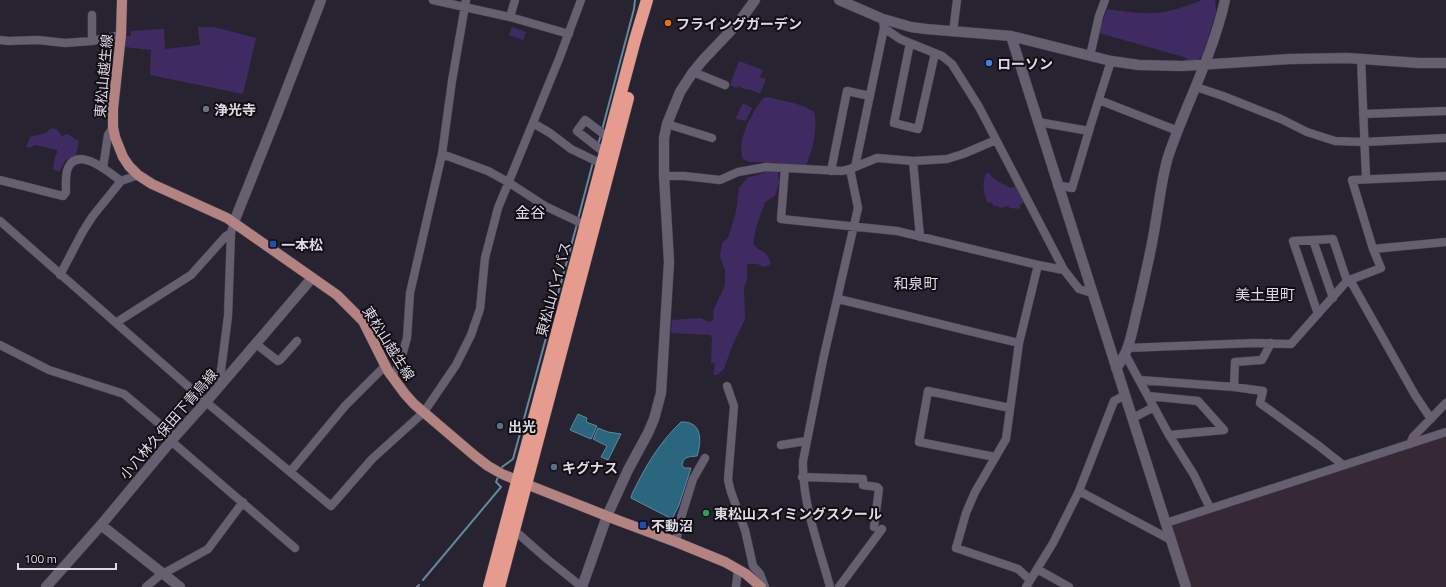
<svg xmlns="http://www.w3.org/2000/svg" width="1446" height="587" font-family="'Titillium Web','Noto Sans JP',sans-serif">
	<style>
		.industrial { fill: #362834 }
		.green { fill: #402a62 }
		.water { fill: #2a667e; stroke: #60899d }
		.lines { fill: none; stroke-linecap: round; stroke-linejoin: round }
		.stream { stroke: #60899d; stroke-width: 2 }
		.street-casing { stroke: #46424e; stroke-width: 9 }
		.secondary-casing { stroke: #46424e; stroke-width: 11 }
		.primary-casing { stroke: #46424e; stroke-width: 11 }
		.highway-casing { stroke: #46424e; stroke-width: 13 }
		.street { stroke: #655f70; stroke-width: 8 }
		.secondary { stroke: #655f70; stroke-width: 10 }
		.primary { stroke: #b28381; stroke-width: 10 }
		.highway { stroke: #e59b8d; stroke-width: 12 }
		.food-dot { fill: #e8710a; stroke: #100e14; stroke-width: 1.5 }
		.shop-dot { fill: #3f7fe0; stroke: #100e14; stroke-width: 1.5 }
		.worship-dot { fill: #6b7280; stroke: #100e14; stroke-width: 1.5 }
		.transit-dot { fill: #1a4fb4; stroke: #100e14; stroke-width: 1.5 }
		.service-dot { fill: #5c6f8a; stroke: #100e14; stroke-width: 1.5 }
		.leisure-dot { fill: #2e9e5b; stroke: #100e14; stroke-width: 1.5 }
		.labels { text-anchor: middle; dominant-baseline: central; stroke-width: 4; stroke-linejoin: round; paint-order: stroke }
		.poi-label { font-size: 14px; font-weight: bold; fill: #dddae4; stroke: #100e14; text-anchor: start }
		.street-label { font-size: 14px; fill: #dddae4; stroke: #100e14 }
		.neighbourhood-label { font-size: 15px; fill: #dddae4; stroke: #100e14 }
	</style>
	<rect width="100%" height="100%" fill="#282331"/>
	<path class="industrial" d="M1446 433V587H1191L1172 528 1175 524Z"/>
	<path class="green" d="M1202 0H1215L1216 13 1202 56 1196 61 1187 62V58L1099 33 1107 9C1122 11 1138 14 1154 13 1171 12 1187 6 1202 0Z
		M198 27H214L256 38 243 94 150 75 151 50 124 47 125 36H131V31L164 29 165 49 200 45Z
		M512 27 526 32 523 40 509 35Z
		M739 61 763 70 760 77 766 79 760 94 748 89 747 90 738 86 737 88 730 85Z
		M768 97C783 101 801 103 814 112 818 126 813 151 806 165L781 164 775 162 767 164 761 162H749L743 159C736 140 752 113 763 98Z
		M743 103 752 108 746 121 735 119Z
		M51 128 56 129 62 136 67 134 79 141 76 155 65 161 59 172 53 169 55 157 57 153V150L36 145 29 148 26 147 30 137 46 133Z
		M768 171H778L779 183 775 196 765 202 756 228 753 244C761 254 766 248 771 264L765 267 757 264H747V280L744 288 745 319 731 349 724 369 717 375H713L715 363H711L712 338 710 335 671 333 672 320 700 318 710 322 714 319 713 311 725 285V270L720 257 722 243 728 238 736 212 739 188 748 177C754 177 762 173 768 171Z
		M987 173H989C994 181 1003 183 1010 188L1015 186 1019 189 1024 202 1020 205V209L1010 208 1008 206 1001 208 997 206H994L992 203 987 202C984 194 981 180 987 173Z"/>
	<path class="water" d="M578 414 587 418 586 422 597 426 591 439 570 430Z
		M681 422C702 421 702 440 697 456 689 457 683 456 682 466L685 468H691L679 505 672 519 631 498 632 494C645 467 659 443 681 422Z
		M598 428 608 432 621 434 608 460 601 457 607 446 593 439Z"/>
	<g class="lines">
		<path class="stream" d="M602 130 634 9 635 0
			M598 144 601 135
			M578 219 593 162
			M501 469 502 467 513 459 577 224
			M423 580 501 487 496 482 498 477
			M417 587 419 585"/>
		<g class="street-casing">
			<path id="street" d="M433 0 510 17 569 34
				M92 15V41
				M510 17 515 0
				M883 19 884 28 900 39 942 56 952 64 979 107 1064 270 1079 289 1092 293
				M953 32 957 0
				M0 40 8 41 38 40 65 43 92 41 121 35
				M910 43 894 123 918 129 935 53
				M1090 56 1099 16 1105 0
				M1361 58 1366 179
				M693 72 725 85
				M1196 87 1223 96 1281 119 1307 132 1335 141 1364 142 1446 138
				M1099 100 1178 131
				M1363 114 1446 111
				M1038 122 1089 131
				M533 123 550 133 571 149 602 164
				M667 124 712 138
				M605 153 577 131 585 120 609 138
				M442 154 488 171 508 182 545 206 585 225
				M913 161 920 237
				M855 167 884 28
				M103 168 108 135 113 127
				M785 168 781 219 897 231 1038 265 1064 270
				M831 171 847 91 870 96
				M664 176H684L720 180 738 172 766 167 842 171 850 169 877 158 913 161 947 159 963 154 996 140
				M0 180 63 196 66 192C66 185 65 175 68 168 78 145 110 173 121 181
				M1057 185 1072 188 1091 124 1111 61
				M0 221 206 402 331 506 372 459 424 412 456 365 471 335 480 309 485 258 498 208 559 59 581 0
				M1313 240 1333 298
				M1373 249 1446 242
				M60 275 82 233 92 217 121 181 138 175
				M1350 280 1415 395 1431 419
				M838 299C898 313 958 329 1019 343
				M1318 314 1293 241 1333 239 1347 281
				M117 322 191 275 226 236 231 233
				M256 344 278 361 280 360 297 341
				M0 345 49 370 124 394 175 437
				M1127 348 1254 343 1291 344 1347 281 1381 268 1373 249 1352 180 1446 176
				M1125 354 1169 435 1194 475 1210 508
				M392 377 400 363 407 338 410 293 442 154 452 81 466 0
				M1140 380 1234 387 1263 391 1260 403 1319 446 1343 465
				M219 386 228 316 231 233 234 222
				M727 386 734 406 728 480 731 492 745 530 753 566 760 574 765 587
				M1234 387 1235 362 1262 360 1271 343
				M1148 396 1198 401 1224 430 1169 435
				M1133 418 1154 407
				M171 441 295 548
				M1410 444 1413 437 1446 403
				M781 445 806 441
				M995 457 919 442 928 391 1010 408
				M290 472 345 406 385 366
				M802 477 863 479V485L877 487 879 489 874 527
				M1079 491 1171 540
				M1166 523 1446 432
				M514 530 547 559 582 587
				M676 542 680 521 693 479 705 458
				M1037 569 1069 587
				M1030 580 1018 569 956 548 966 513 975 492 1006 439 1019 343 1038 265
				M146 587 159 576 208 549 243 502
				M736 587 738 569
				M830 587C819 546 802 504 803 461L823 360 858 208 850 169
				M839 587 882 529
				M1026 587 1053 543 1079 491 1114 401 1125 395"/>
		</g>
		<g class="secondary-casing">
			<path id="secondary" d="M839 0 883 19 911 27 926 29 1011 36 1111 61 1139 65 1182 66 1290 59 1347 58 1419 63H1446
				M1011 36 1186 587
				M234 222 276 117 321 0
				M1116 368C1131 351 1133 324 1139 303 1145 275 1152 248 1156 220 1160 198 1162 175 1169 154 1187 102 1213 54 1225 0
				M101 525 180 587
				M46 587 101 525 171 441 206 402 312 278
				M582 587 607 516 628 470 648 433 654 419 661 393 669 262 664 176V138L667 124 680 92 693 72 703 60 739 22 755 0"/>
		</g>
		<g class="primary-casing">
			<path id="primary" d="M122 0 121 35 113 109V127L115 137 123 157 129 166 138 175 152 184 227 218 337 295 363 321 388 371 405 394 414 404 475 456 488 466 502 474 526 484 617 520 676 542 725 562 746 574 761 587"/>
		</g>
		<g class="highway-casing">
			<path id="highway" d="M489 587 635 40 647 0
				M499 587 628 98"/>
		</g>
		<use href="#street" class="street"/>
		<use href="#secondary" class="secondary"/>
		<use href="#primary" class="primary"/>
		<use href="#highway" class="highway"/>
	</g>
	<circle class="food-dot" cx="668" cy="23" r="4"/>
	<circle class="shop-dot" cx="989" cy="63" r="4"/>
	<circle class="worship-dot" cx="206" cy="109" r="4"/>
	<g class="transit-dot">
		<rect x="269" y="240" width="8" height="8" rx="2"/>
		<rect x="639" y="521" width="8" height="8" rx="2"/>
	</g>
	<g class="service-dot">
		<circle cx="500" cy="426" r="4"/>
		<circle cx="554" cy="467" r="4"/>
	</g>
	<circle class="leisure-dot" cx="706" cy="513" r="4"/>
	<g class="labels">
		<g class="poi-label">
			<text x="676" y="23">フライングガーデン</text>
			<text x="997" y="63">ローソン</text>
			<text x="214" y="109">浄光寺</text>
			<text x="281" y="244">一本松</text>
			<text x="508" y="426">出光</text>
			<text x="562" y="467">キグナス</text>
			<text x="714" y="513">東松山スイミングスクール</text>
			<text x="651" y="525">不動沼</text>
		</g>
		<g class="street-label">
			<text transform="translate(103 76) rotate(-85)">東松山越生線</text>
			<text transform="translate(553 289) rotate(-75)">東松山バイパス</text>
			<text transform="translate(389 343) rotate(58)">東松山越生線</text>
			<text transform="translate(168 424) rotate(-49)">小八林久保田下青鳥線</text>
		</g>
		<g class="neighbourhood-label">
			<text x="530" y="212">金谷</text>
			<text x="916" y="283">和泉町</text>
			<text x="1265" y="294">美土里町</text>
		</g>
	</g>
	<path d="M18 563v6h98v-6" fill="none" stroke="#dddae4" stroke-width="2"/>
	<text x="24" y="563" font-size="12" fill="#dddae4" stroke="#100e14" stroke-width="3" paint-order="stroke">100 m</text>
</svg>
